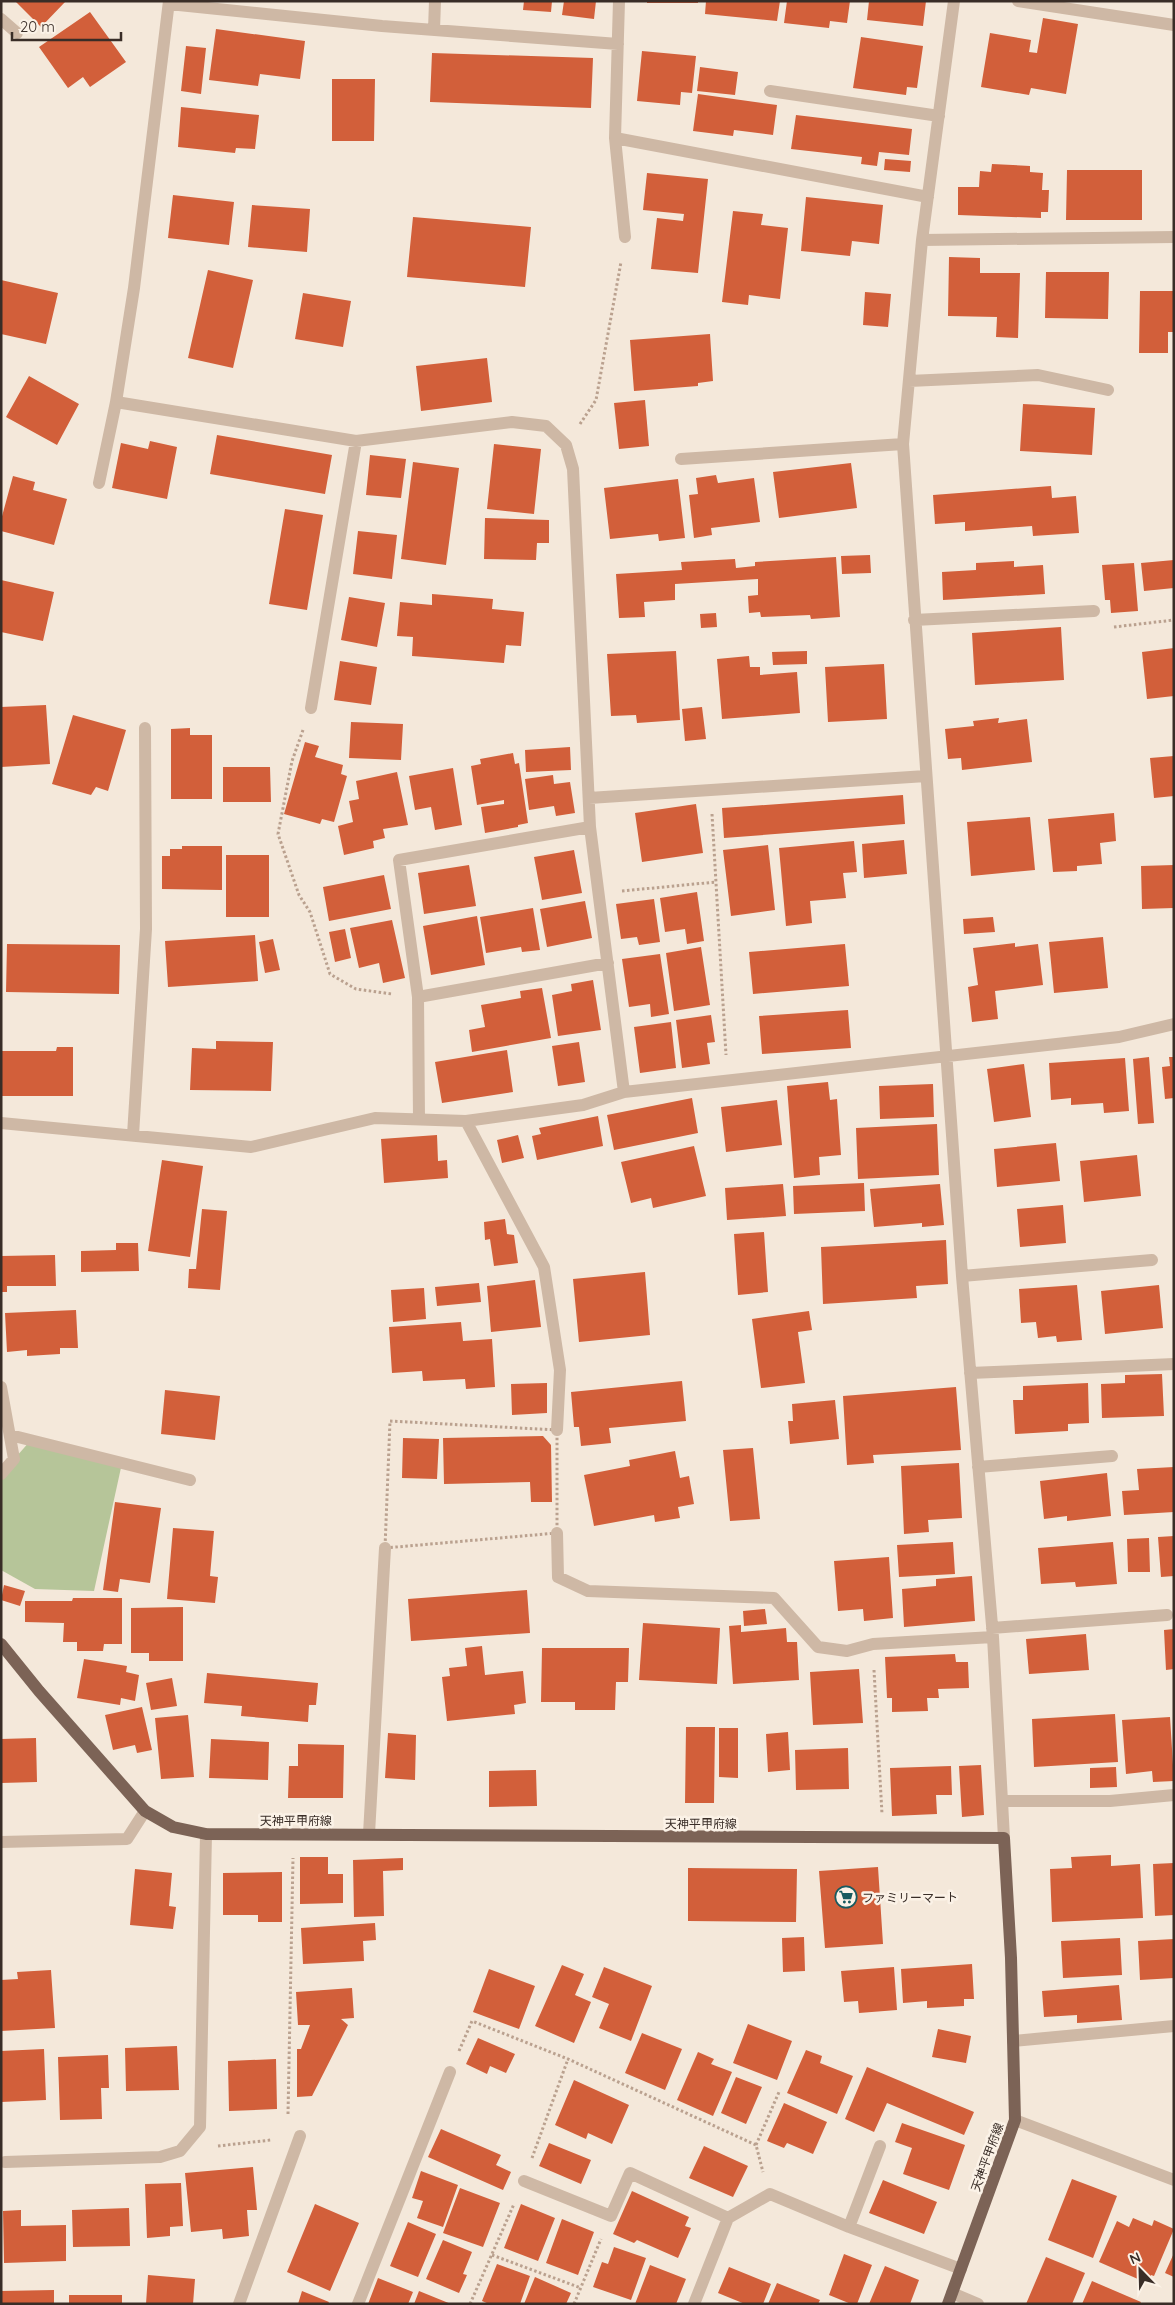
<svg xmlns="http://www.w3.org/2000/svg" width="1175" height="2305" font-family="Quicksand,'Noto Sans JP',sans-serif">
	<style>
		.green { fill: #b6c599 }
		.building { fill: #d25f3a }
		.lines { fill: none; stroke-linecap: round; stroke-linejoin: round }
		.path { stroke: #baa18f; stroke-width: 3; stroke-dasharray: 2.5 2.5; stroke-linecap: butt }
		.minor { stroke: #ceb8a5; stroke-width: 12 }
		.major { stroke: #7c6356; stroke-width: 12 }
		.labels { text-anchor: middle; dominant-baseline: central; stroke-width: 5; stroke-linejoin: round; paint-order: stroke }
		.street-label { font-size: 12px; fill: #392d27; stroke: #fbf2e7 }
		.poi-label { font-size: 12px; fill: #392d27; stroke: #fbf2e7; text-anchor: start }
	</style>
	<rect width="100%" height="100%" fill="#f4e8da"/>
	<path class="green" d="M31 1440 122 1463 94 1591 35 1589 1 1570V1474Z"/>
	<path class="building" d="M15 1H66L41 27Z
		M524 1H552L551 12 523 10Z
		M564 1H596L594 19 562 15Z
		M647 1H698V3H647Z
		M706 1H780L777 21 705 14Z
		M787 1H850L847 23 830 21 829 28 784 23Z
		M869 1H926L923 26 867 20Z
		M90 12 126 62 90 87 83 77 68 88 39 47Z
		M1043 18 1078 24 1066 94 1031 88 1029 95 981 87 990 33 1031 40 1029 52 1037 53Z
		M216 29 305 41 300 79 260 74 258 86 209 80Z
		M861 37 923 46 917 88 907 87 906 95 853 88Z
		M186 46 206 48 201 94 181 91Z
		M642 51 696 56 692 93 681 92 680 105 637 101Z
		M432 53 593 58 591 108 430 102Z
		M700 67 738 72 735 95 697 91Z
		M332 79H375L374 141H332Z
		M698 94 777 105 773 135 734 130 733 136 693 131Z
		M181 107 259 115 255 149 236 148 235 153 178 147Z
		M796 115 912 129 909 155 879 152 877 166 861 164 862 157 791 149Z
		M885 159 911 161 910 172 884 170Z
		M992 164 1030 166V172L1043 173 1042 190H1049L1048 212H1041V218L958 215V187H979L980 171 991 172Z
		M1067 170H1142V220H1066Z
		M647 173 708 179 698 273 651 269 657 218 683 221 684 214 643 210Z
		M173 195 234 202 229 245 168 238Z
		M806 197 883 205 879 244 852 241 850 256 801 251Z
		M252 205 310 209 307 252 248 247Z
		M733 211 763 214 761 225 788 228 780 299 749 295 748 305 722 302Z
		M413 217 531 227 525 287 407 277Z
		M949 257 980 258V273H1020L1018 338 996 337 997 317 948 316Z
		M208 270 253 280 233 368 188 358Z
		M1046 272H1109L1108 319 1045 318Z
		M1 280 58 293 46 344 1 334Z
		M1140 291H1174V332H1168V353H1139Z
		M865 292 891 294 888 327 863 325Z
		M303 293 351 301 343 347 295 339Z
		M710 334 713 381 698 383V386L634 391 630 340Z
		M487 358 492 402 421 411 416 366Z
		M29 376 79 404 57 445 6 417Z
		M645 400 649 446 619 449 614 403Z
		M1023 404 1095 408 1092 455 1020 451Z
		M217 435 332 455 325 494 210 474Z
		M150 441 177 447 167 499 112 488 121 443 148 449Z
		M494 444 541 449 534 514 487 509Z
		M370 455 406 459 401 498 366 495Z
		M413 462 459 468 446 565 401 559Z
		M851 463 857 508 779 518 773 472Z
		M716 475 718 483 754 478 760 522 711 528 712 535 694 538 689 495 698 494 696 478Z
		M13 476 35 482 33 490 67 499 54 545 1 531V520Z
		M678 479 685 538 659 541 658 534 610 539 604 488Z
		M1051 486 1052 498 1076 496 1079 533 1033 536 1032 526 965 531V522L935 524 933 495Z
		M285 509 323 515 307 610 269 604Z
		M485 518 549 520V543H537L536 560 484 559Z
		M358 531 397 535 392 579 353 574Z
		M870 555 871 573 842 574 841 556Z
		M836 557 840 617 811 619 810 615 761 617 760 612 749 613 748 596 758 595V579L675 584V600L644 602 645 617 619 618 616 574 682 570 681 562 735 559 736 568 755 566V562Z
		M1174 560V588L1144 591 1141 563Z
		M1014 561V567L1043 565 1045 594 943 600 942 572 976 570V563Z
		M1134 563 1138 611 1111 613 1110 600H1105L1102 565Z
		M1 580 54 592 43 641 1 632Z
		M432 594 493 599 492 609 524 612 521 646 506 645 504 663 412 656 413 637 397 636 400 602 432 605Z
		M349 597 385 603 377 647 341 640Z
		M716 613 717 627 701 628 700 614Z
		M1061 627 1064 680 975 685 972 633Z
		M1174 648V696L1147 699 1142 652Z
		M676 651 680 720 637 723 636 715 611 716 607 654Z
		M807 651V664L773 665 772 652Z
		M749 656 750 667H760V675L797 672 800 713 722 719 717 659Z
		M340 661 377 667 371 705 334 700Z
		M884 664 887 719 828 722 825 667Z
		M46 705 50 764 1 767V707Z
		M702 707 706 739 685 741 682 709Z
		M73 715 126 730 108 791 96 787 91 795 52 784Z
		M999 718 998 723 1027 719 1032 762 962 770 961 758 948 759 945 729 974 726 973 721Z
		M351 722 403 724 401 760 349 758Z
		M190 728V735H212V799H171V729Z
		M305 742 319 746 315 757 343 765 341 774 347 776 334 822 322 819 320 824 284 814Z
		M570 747 571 770 526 772 525 750Z
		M513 753 515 764 519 763 528 823 518 825V827L485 833 481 807 504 804V800L477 805 471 766 481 764 480 759Z
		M1174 756V796L1154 798 1150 758Z
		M223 767H270L271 802H223Z
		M453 768 462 825 435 830 431 807 415 810 409 776Z
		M397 772 408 825 383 829 385 838 373 841 374 848 344 855 338 826 353 822 349 801 359 799 356 781Z
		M553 775 554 784 570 782 575 813 556 816 554 806 529 810 525 779Z
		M903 795 905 824 724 838 722 808Z
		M696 804 703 853 642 862 635 813Z
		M1114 813 1116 841 1100 843 1102 864 1077 866V871L1053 872 1048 819Z
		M1030 817 1035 870 971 876 967 822Z
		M904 840 907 874 864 878 862 844Z
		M854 841 857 872 843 873 846 898 810 901 812 923 786 926 779 848Z
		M768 845 775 910 731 916 723 850Z
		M182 846H222V890L162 889V856H170V849H182Z
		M574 850 582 893 542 900 534 857Z
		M226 855H269V917H226Z
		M469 865 476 906 424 914 418 873Z
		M1174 865V908L1142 909 1141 866Z
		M384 875 391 909 329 921 323 887Z
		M697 892 704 941 687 944 685 929 665 932 660 898Z
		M654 899 660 942 639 945 637 937 621 939 616 904Z
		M585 901 592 938 547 947 540 909Z
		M533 908 540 950 522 952 521 947 486 953 480 917Z
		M477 916 485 965 431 975 423 926Z
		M993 917 995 932 964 934 963 919Z
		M392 920 405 978 383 983 379 963 359 968 350 928Z
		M345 929 351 958 335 962 329 932Z
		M255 935 258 981 168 987 165 941Z
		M1103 937 1108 988 1054 993 1049 942Z
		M273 939 280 970 265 973 259 942Z
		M1015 943V947L1038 944 1043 985 995 991 998 1019 972 1022 968 987 978 985 973 948Z
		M7 944 120 945 119 994 6 992Z
		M845 944 849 986 753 994 749 952Z
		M701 947 710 1005 674 1011 666 953Z
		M660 954 669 1014 651 1017 650 1004 629 1007 622 959Z
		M593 980 601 1030 558 1036 552 995 572 991 571 984Z
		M542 988 551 1038 472 1052 469 1030 485 1027 481 1005 521 998 520 991Z
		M848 1010 851 1048 762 1054 759 1016Z
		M711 1015 715 1042 707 1043 710 1064 682 1068 676 1020Z
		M671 1022 676 1068 640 1073 634 1027Z
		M216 1041 273 1042 271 1091 190 1090 192 1048 216 1049Z
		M579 1042 585 1082 558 1086 552 1046Z
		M57 1047H73V1096H1V1051H56Z
		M507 1050 513 1092 442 1103 435 1062Z
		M1149 1057 1154 1123 1138 1124 1133 1059Z
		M1169 1057H1174V1098L1165 1099 1162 1067 1170 1066Z
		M1125 1058 1129 1111 1104 1113 1103 1103 1071 1105V1098L1051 1100 1049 1063Z
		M1024 1064 1031 1117 994 1122 987 1069Z
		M828 1082 830 1100 837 1099 841 1155 819 1157 820 1175 794 1178 787 1086Z
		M933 1084 934 1117 880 1119 879 1086Z
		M692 1098 698 1133 614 1150 607 1115Z
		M777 1100 782 1145 726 1152 721 1107Z
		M598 1116 603 1146 537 1160 532 1136 541 1134 539 1128Z
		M937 1124 939 1175 858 1179 856 1128Z
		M437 1135 438 1161 447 1160 448 1178 384 1183 381 1139Z
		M518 1135 524 1158 502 1163 497 1140Z
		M1056 1143 1060 1181 997 1187 994 1149Z
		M694 1146 706 1196 653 1208 651 1198 631 1203 621 1162Z
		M1137 1155 1141 1196 1084 1202 1080 1161Z
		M162 1160 203 1166 190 1257 148 1251Z
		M864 1183 865 1211 794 1214 793 1186Z
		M783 1184 786 1216 727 1220 725 1188Z
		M940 1184 944 1225 922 1227V1223L874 1227 870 1189Z
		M1063 1205 1066 1243 1020 1247 1017 1209Z
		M202 1209 227 1211 220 1290 188 1288 189 1269H196Z
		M505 1219 507 1234 514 1235 518 1263 494 1266 490 1239 485 1240 484 1222Z
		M764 1232 768 1292 738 1295 734 1234Z
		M946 1240 948 1284 916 1286 917 1298 823 1304 821 1247Z
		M116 1243H138L139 1271 81 1272V1251L116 1250Z
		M55 1255 56 1286H7V1292H1V1256Z
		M645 1272 650 1335 579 1342 573 1279Z
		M535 1280 541 1327 491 1332 487 1286Z
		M479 1283 481 1302 437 1306 435 1287Z
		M1077 1285 1082 1340 1057 1342 1056 1336 1038 1338 1036 1322 1021 1323 1019 1289Z
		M1159 1285 1163 1328 1105 1334 1101 1291Z
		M424 1288 426 1319 393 1322 391 1290Z
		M76 1310 78 1348H60V1354L27 1356V1350L7 1352 5 1313Z
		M809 1311 812 1330 798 1332 805 1383 761 1388 752 1319Z
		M461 1322 463 1341 492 1339 495 1387 466 1389 465 1379 423 1381 422 1371 392 1373 389 1327Z
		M1162 1374 1164 1416 1102 1418 1101 1384 1125 1383V1375Z
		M682 1381 686 1421 609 1428 611 1443 581 1446 579 1427H574L571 1392Z
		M547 1383V1413L512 1415 511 1384Z
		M1088 1383 1089 1423 1068 1424V1431L1015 1434 1013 1400H1023V1386Z
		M956 1387 961 1450 873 1455 874 1463 847 1465 843 1396Z
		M165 1390 220 1396 215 1440 161 1434Z
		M835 1400 839 1439 790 1444 788 1421H793L792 1404Z
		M543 1436 551 1445 552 1502H531L530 1482 444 1484 443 1438Z
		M403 1438 439 1439 437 1479 402 1478Z
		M753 1448 760 1519 730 1521 723 1450Z
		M675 1451 680 1478 689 1476 694 1504 678 1507 680 1518 655 1522 654 1515 594 1526 584 1475 630 1466 629 1460Z
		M959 1463 962 1518 928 1520 929 1532 904 1534 901 1466Z
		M1174 1467V1512L1124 1515 1122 1491 1139 1490 1137 1469Z
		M1107 1473 1111 1516 1067 1521V1516L1044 1519 1040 1481Z
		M115 1502 161 1508 150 1583 120 1579 118 1592 103 1590Z
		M173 1528 214 1531 210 1576 218 1577 215 1603 167 1599Z
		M1174 1536V1576L1161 1577 1158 1537Z
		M1149 1538 1150 1572H1128L1127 1539Z
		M953 1542 955 1574 899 1577 897 1545Z
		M1113 1542 1117 1584 1076 1587 1075 1582 1041 1584 1038 1548Z
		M889 1557 893 1618 864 1621 863 1609 838 1611 834 1561Z
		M972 1576 975 1621 904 1627 902 1589 936 1586V1579Z
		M4 1585 25 1591 20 1606 1 1600Z
		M527 1590 530 1633 411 1641 408 1599Z
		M73 1598H122V1644H104L103 1651H77V1642H63L64 1623 25 1622V1601H72Z
		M183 1607V1661H149V1653H131V1608Z
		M765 1609 767 1624 744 1626 743 1611Z
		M643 1623 720 1628 717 1684 639 1680Z
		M741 1625V1632L786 1628 787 1642H797L799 1680 733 1684 729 1626Z
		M1174 1629V1669L1166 1670 1164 1630Z
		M1086 1634 1089 1670 1029 1674 1026 1639Z
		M482 1646 485 1675 523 1671 526 1703 514 1705 515 1714 447 1721 442 1677 450 1676 449 1668 467 1666 465 1648Z
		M542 1648H629L628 1682H616L615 1710H575V1702H541Z
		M955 1654 956 1662H968L969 1688 938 1689 939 1698H927L928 1711 892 1712V1698H887L885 1657Z
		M84 1659 127 1666 126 1672 139 1675 135 1701 121 1698 120 1705 77 1698Z
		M859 1669 863 1723 813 1725 810 1672Z
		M207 1673 318 1683 316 1705H309L308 1722 241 1716 242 1706 204 1703Z
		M172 1678 177 1706 151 1710 146 1683Z
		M142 1707 152 1750 137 1753 135 1745 113 1750 105 1715Z
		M1115 1714 1118 1762 1034 1767 1032 1719Z
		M188 1715 194 1777 161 1779 155 1718Z
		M1170 1717 1174 1781 1153 1782 1152 1771 1126 1774 1122 1720Z
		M686 1727H715L714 1803H685Z
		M719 1728H738V1778L719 1777Z
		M788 1732 790 1770 768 1772 766 1734Z
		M388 1733 416 1735 415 1780 385 1778Z
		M36 1738 37 1782 1 1783V1739Z
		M211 1739 269 1742 268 1780 209 1778Z
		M298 1744 344 1745 343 1798H288L289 1766H298Z
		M848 1748 849 1789 796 1790 795 1750Z
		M981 1765 984 1815 962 1817 959 1766Z
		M951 1766 952 1795H936L937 1814 892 1816 890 1768Z
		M1116 1767 1117 1787 1090 1788V1768Z
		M536 1770 537 1806 489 1807V1771Z
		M1111 1855V1866L1140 1864 1143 1918 1052 1922 1050 1869 1072 1868 1071 1857Z
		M300 1857H328V1874H343V1903L300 1904Z
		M403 1858V1870L383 1871 384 1916 354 1917 353 1860Z
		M1174 1863V1915L1155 1916 1153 1864Z
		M878 1867 883 1944 825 1948 819 1871Z
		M688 1868 797 1869 796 1922 688 1921Z
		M135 1869 172 1873 169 1906 176 1907 173 1929 130 1925Z
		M282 1872V1922H258V1915H223V1873Z
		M375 1923 376 1940 363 1941 364 1961 303 1964 301 1928Z
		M804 1937 805 1971 783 1972 782 1938Z
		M1120 1938 1122 1975 1063 1978 1061 1941Z
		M1174 1939V1978L1140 1980 1138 1941Z
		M972 1964 974 1999H964V2006L927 2008V2001L903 2003 901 1969Z
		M562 1965 584 1974 575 1995 591 2002 574 2043 535 2026Z
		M604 1967 652 1986 631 2041 599 2028 609 2004 592 1997Z
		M894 1967 897 2010 859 2013 858 2001 844 2002 841 1971Z
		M489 1969 535 1986 519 2029 473 2012Z
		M51 1970 55 2028 1 2031V1980L18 1979 17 1972Z
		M1119 1985 1122 2020 1077 2023V2015L1044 2017 1042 1991Z
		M352 1988 354 2018 341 2019 348 2025 312 2096 297 2097V2049H301L310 2025H298L296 1992Z
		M748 2024 792 2041 777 2080 733 2063Z
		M938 2029 971 2036 966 2063 932 2057Z
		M642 2033 682 2049 665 2090 625 2073Z
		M478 2038 515 2054 506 2073 490 2066 487 2074 466 2064Z
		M177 2046 179 2090 126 2091 125 2048Z
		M44 2049 46 2100 1 2102V2051Z
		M806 2050 822 2056 820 2063 853 2076 837 2114 787 2093Z
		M698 2052 714 2059 711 2064 732 2072 713 2116 677 2100Z
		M108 2055 109 2088H101L102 2119 60 2120 58 2057Z
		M276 2059 277 2109 229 2111 228 2061Z
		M867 2067 974 2112 964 2135 887 2103 874 2132 845 2119Z
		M736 2077 762 2087 746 2124 721 2113Z
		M574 2080 629 2105 612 2144 588 2133 586 2139 555 2125Z
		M784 2103 827 2122 813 2154 787 2143 784 2148 767 2141Z
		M902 2123 965 2145 949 2190 903 2174 912 2148 895 2142Z
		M441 2129 501 2155 496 2165 511 2172 503 2190 428 2157Z
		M549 2143 591 2160 581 2184 539 2166Z
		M704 2146 748 2166 733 2197 689 2178Z
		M253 2167 257 2210H247L249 2236 223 2239 222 2229 191 2232 185 2173Z
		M421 2171 458 2185 443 2227 417 2218 423 2201 412 2198Z
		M1072 2179 1117 2196 1093 2258 1048 2240Z
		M883 2180 937 2202 924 2234 869 2213Z
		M181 2183 183 2226 170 2227V2236L147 2238 145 2184Z
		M460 2188 500 2203 483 2247 443 2233Z
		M632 2191 689 2217 685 2226 691 2228 678 2258 637 2240 634 2243 613 2234Z
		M315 2204 359 2223 330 2291 287 2272Z
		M521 2204 555 2218 538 2261 504 2248Z
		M129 2208 130 2246 73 2247 72 2210Z
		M21 2210V2226L66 2225V2261L4 2263 3 2211Z
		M1133 2218 1152 2226 1154 2220 1174 2229 1154 2276 1151 2275 1147 2283 1099 2262 1117 2221 1129 2227Z
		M562 2219 594 2232 578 2275 546 2263Z
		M408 2222 436 2234 418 2277 390 2266Z
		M443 2240 472 2252 463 2274 467 2275 459 2293 426 2279Z
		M614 2247 646 2258 631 2300 593 2287 602 2262 608 2264Z
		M1174 2253V2277L1165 2273Z
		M844 2254 872 2265 857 2304H851L829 2295Z
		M1046 2257 1085 2273 1072 2304H1026Z
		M497 2264 530 2276 520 2304H489L482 2301Z
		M650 2265 686 2279 676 2304H635Z
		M885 2266 919 2280 910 2304H869Z
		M729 2267 771 2284 763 2304H745L718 2293Z
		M148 2275 195 2279 193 2304H146Z
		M535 2277 571 2293 566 2304H524Z
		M378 2278 413 2292 408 2304H368Z
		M1092 2281 1141 2302 1140 2304H1082Z
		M777 2283 820 2300 818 2304H768Z
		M54 2290V2304H1V2291Z
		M302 2291 329 2302 328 2304H298Z
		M419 2291 451 2304H414Z
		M69 2295H122V2304H69Z"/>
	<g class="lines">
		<path class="path" d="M580 424 596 400 621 262
			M1114 627 1174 620
			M303 730 292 761 278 834 299 895 310 912 330 974 356 989 392 994
			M712 814 726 1055
			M622 891 716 882
			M390 1421 557 1430V1533L385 1548Z
			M874 1670 882 1814
			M459 2051 472 2021 568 2059 756 2145 763 2172
			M288 2114 293 1858
			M756 2145 779 2092
			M218 2146 271 2140
			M532 2158 568 2059
			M492 2255 581 2288
			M470 2304 514 2204
			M574 2304 601 2239"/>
		<path class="minor" d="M169 1 134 288 116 402 356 441 512 422 546 426 566 445 573 469 590 827 624 1092
			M619 1 615 138 625 237
			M954 1 922 240 903 444 962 1276 993 1637 1004 1838
			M1018 1 1174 25
			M169 4 382 26 618 44
			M1 19 17 33
			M434 30 435 1
			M770 91 939 116
			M615 138 928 197
			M922 240 1174 237
			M909 381 1038 375 1108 390
			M681 459 903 444
			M99 483 116 402
			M914 620 1094 611
			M311 708 356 441
			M589 798 926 776
			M418 997 608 963
			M419 1119 418 997 399 860 590 827
			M466 1121 544 1267 560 1370 557 1430
			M1 1123 251 1147 375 1118 466 1121 583 1105 624 1092 1119 1037 1174 1024
			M133 1135 146 929 145 728
			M962 1276 1152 1260
			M970 1373 1174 1364
			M1 1387 14 1459 1 1474
			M10 1435 190 1480
			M978 1467 1112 1456
			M557 1533 558 1577 588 1591 774 1598 818 1647 847 1651 873 1644 993 1637
			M992 1628 1167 1615
			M1003 1801H1110L1174 1795
			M369 1834 385 1548
			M1 1842 127 1839 145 1811
			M1013 2041 1174 2026
			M1015 2120 1174 2180
			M5 2162 160 2157 180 2151 200 2127 206 1834
			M524 2181 611 2216 630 2173 728 2218
			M849 2227 880 2146
			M952 2293 978 2304
			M239 2304 300 2136
			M358 2304 450 2072
			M694 2304 728 2218 770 2194 849 2227 961 2269"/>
		<path class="major" d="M1 1644 39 1691 145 1811 173 1827 206 1834 1004 1838 1011 1958 1015 2120 948 2304"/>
	</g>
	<defs>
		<g id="supermarket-ring" transform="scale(1.125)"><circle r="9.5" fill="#fbf2e7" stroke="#185a5f" stroke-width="1.5"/><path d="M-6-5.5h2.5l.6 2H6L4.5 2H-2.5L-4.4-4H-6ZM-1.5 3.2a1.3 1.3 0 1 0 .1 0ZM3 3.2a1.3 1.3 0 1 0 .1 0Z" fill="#185a5f"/></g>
	</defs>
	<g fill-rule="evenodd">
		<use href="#supermarket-ring" x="846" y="1897"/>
	</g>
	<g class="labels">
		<g class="street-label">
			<text x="296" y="1820">天神平甲府線</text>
			<text x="701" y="1823">天神平甲府線</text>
			<text transform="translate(987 2157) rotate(-70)">天神平甲府線</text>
		</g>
		<g class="poi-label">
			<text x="862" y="1897">ファミリーマート</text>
		</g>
	</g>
	<rect width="1175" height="2305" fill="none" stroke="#392d27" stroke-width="5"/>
	<g transform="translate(1140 2270) rotate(337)" stroke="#fbf2e7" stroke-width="4" paint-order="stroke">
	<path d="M0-4L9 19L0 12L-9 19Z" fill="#392d27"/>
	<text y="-8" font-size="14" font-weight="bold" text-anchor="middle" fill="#392d27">N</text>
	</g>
	<path d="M12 32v8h109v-8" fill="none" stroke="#392d27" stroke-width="2.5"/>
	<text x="20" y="32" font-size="15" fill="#392d27" stroke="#fbf2e7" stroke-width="4" paint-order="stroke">20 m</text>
</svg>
